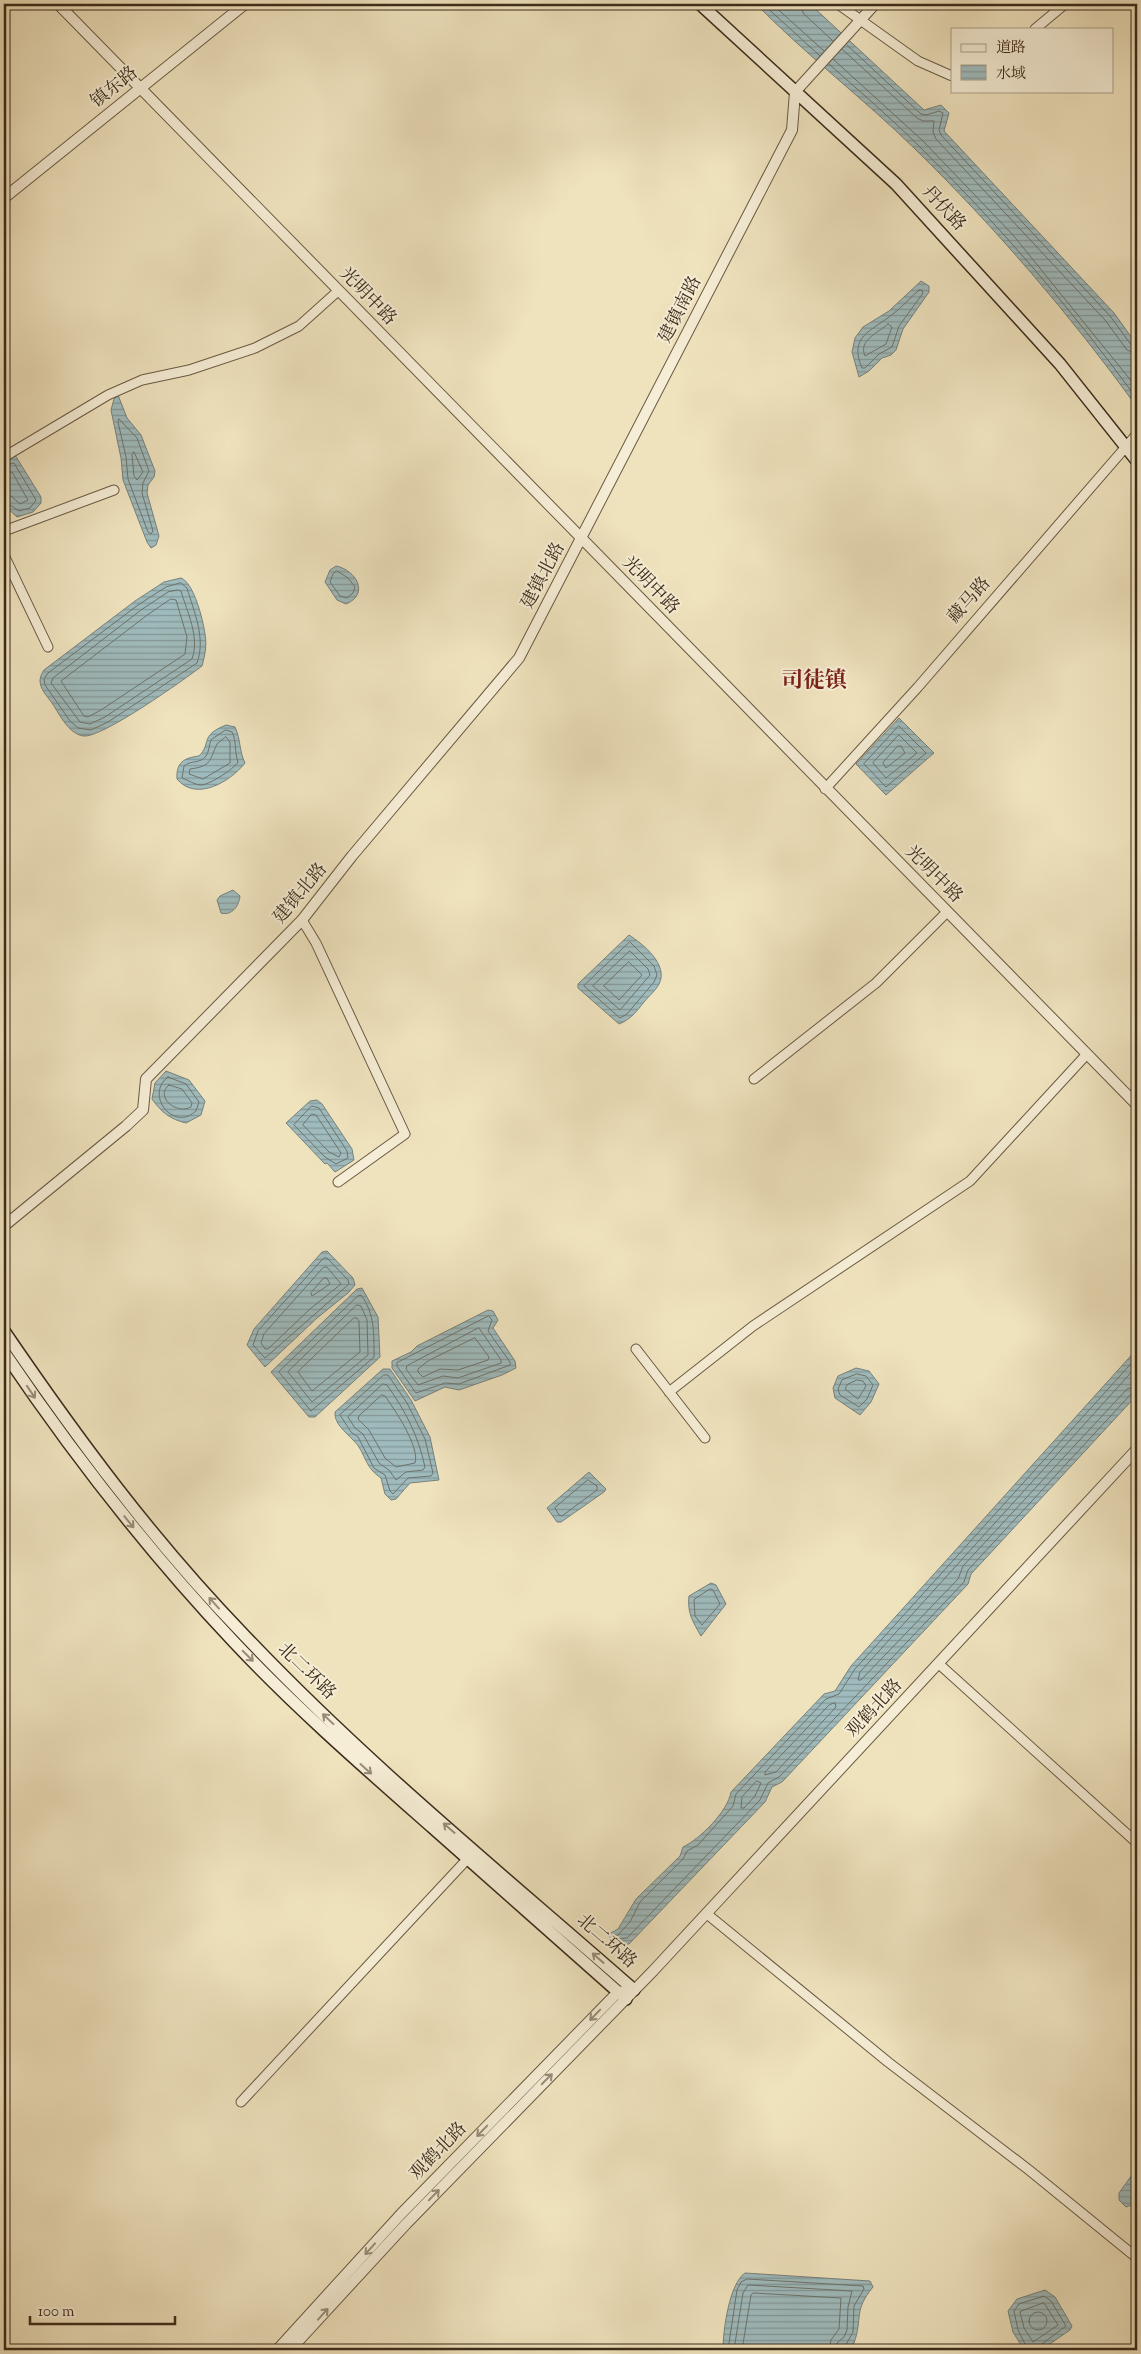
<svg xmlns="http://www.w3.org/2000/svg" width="1141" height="2354" font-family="'Sorts Mill Goudy','Noto Serif SC',serif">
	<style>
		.water { fill: url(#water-rules); stroke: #77817c }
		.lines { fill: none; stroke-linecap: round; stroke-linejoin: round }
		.shore { stroke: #6e736c; stroke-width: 1 }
		.minor-casing { stroke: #695943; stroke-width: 11 }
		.tertiary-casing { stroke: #695943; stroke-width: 12 }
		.secondary-casing { stroke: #3c2b1a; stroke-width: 14 }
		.minor { stroke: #f5edd5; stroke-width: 9 }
		.tertiary { stroke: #f5edd5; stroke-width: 10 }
		.secondary { stroke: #f5edd5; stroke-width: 11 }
		.oneway { stroke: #988c78 }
		.labels { text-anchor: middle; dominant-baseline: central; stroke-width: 4; stroke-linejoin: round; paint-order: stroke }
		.street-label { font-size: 18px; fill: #3c2b1a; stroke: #f5edd5 }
		.district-label { font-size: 22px; font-weight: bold; fill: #7a1f14; stroke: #f5edd5 }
	</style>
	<defs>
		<pattern id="water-rules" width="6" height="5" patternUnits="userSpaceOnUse" patternTransform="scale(1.25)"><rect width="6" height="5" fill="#9fbbbd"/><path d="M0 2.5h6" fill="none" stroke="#839899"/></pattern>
	</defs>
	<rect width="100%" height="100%" fill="#efe3be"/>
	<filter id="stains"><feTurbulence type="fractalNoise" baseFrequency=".004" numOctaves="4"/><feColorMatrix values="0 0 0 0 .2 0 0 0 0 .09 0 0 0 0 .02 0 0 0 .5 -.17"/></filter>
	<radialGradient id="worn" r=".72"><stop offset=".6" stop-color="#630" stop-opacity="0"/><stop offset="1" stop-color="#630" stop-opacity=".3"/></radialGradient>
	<path class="water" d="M756 4H810L924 110 941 105 949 113 944 131 1114 313 1137 345V407C1071 316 996 228 915 149 864 99 806 55 756 4Z
		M921 281 929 286V292L903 329 896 350 891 355 882 358 869 371 859 377 852 352 855 338 863 327 889 311Z
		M118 395 127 418 141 435 155 471 154 477 148 485 147 493 159 536 156 545 151 548 147 542 123 480 121 458 111 410 114 399Z
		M15 455 41 497V503L33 512 17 517 4 505V462Z
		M336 566C356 570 370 594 346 604L337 600 325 582 330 570Z
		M181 578C194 583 203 620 205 634 207 645 205 655 202 666 185 679 101 739 83 736 68 733 60 715 52 703 43 691 35 683 44 670L135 601 164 582Z
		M899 718 934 753 886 795 856 764Z
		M226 725 235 727C241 740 239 751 245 763 230 782 196 802 177 779 176 762 184 758 199 756 212 743 199 736 226 725Z
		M233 890 240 896C239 906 232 916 221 913L217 900 220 896Z
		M629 935C643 944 669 965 659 984 656 990 649 996 644 1002 637 1011 630 1020 619 1024L578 988V984Z
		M166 1071 189 1080 205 1101 201 1115 186 1123C170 1119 162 1113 152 1099L155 1083Z
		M317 1100 322 1104 352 1149 354 1160 335 1172 327 1163 325 1164 286 1123 310 1101Z
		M327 1251 353 1278 355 1285 348 1293 317 1318 265 1367 247 1345 254 1329 322 1252Z
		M362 1288 378 1317 380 1357 315 1417H309L271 1372 357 1289Z
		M488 1310 493 1311 498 1320 493 1328 515 1361 516 1368 502 1375 459 1390 445 1387 415 1401 392 1368V1361L411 1352 417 1346Z
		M1137 1349V1395L971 1574 968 1584 782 1782 772 1787 765 1802 629 1944 610 1945 609 1934 618 1929 636 1899 680 1856 683 1847C700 1839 728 1811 731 1792L824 1694 835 1691 851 1666Z
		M856 1368 869 1371 879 1384 871 1402 860 1415 835 1398 833 1388 838 1376Z
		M383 1369H390L411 1400 430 1437 439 1480 410 1483 396 1499 391 1500 385 1494 381 1478C363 1466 366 1452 353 1440 346 1432 334 1424 335 1412Z
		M589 1472 606 1489 604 1492 561 1522H557L547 1508Z
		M711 1583 716 1585 726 1604 701 1636C693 1622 687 1613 689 1596Z
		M1137 2168V2203L1126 2207 1119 2200V2193Z
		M745 2273 870 2281 873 2287C853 2311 863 2318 854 2343L842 2350H723C723 2331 729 2284 745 2273Z
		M1045 2290 1055 2297 1072 2326 1070 2330 1041 2350H1024L1013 2332 1008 2311 1017 2299Z"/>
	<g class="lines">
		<path class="shore" d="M763 4 820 56
			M772 4 824 51
			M801 4 803 13 833 41
			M847 45 921 114 926 115 939 111 943 113 939 130 941 135 1110 316 1132 346 1137 348
			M842 49 917 118 923 121H934L933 132 936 139 1105 320 1127 350 1137 354
			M833 59 923 141 1013 235 1137 388
			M829 64C859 91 890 117 919 146 998 224 1072 309 1137 399
			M919 290H922L923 293 899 326 892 347 879 354 865 368H862C848 336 872 331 893 314 902 307 910 298 919 290Z
			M888 324 892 327 886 344 865 356C858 340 878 333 888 324Z
			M119 419 137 438 149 471 143 483 142 493 153 531 151 534 148 532 128 479 126 457 118 422Z
			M134 452 143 472 137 480 134 476 132 455Z
			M4 465 14 463 36 500 30 508 19 511 4 501
			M4 472H12L28 500 20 504 11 496 4 495
			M337 571 348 578 355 587 353 593 347 598 340 596 330 582 333 574Z
			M181 583 187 588C194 612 206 638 197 663L108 722 91 730 78 728 70 721 45 685 44 679 48 673 138 605 166 587Z
			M178 590 181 591C187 612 200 637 192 659L105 717 90 724 80 722 51 683 53 678 141 610 168 592Z
			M171 599 176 600 187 637 185 654 101 710 88 717 84 716 61 681 146 616Z
			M899 726 926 753 886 787 864 764Z
			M226 730 232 732C237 742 234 751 238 762 234 769 209 785 201 785 195 785 188 780 182 778L184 766C191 760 200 764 206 756 209 752 209 745 211 740Z
			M899 735 917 753 886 778 873 763Z
			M226 737 230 742V763L203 779 189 774 190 769C212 766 209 761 217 744Z
			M898 746H901L905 753 886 768 883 763Z
			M630 942 654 966 657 975 654 982 627 1014 620 1018 584 986Z
			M630 951 648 969 650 975 620 1010 593 986Z
			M629 962 642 975 619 1000 604 986Z
			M168 1077 186 1084 199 1102 196 1111C193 1113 189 1117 185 1117 165 1121 148 1091 168 1077Z
			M169 1085 182 1089 192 1103 191 1107C177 1115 154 1097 169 1085Z
			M312 1106 319 1108 347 1151 348 1158 336 1164 325 1157 294 1125Z
			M312 1114 316 1115 341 1153 339 1157 329 1152 303 1125Z
			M324 1258H327L348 1280 349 1284 265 1358 253 1345 258 1331Z
			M324 1267H327L341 1284 310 1309 268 1349H265L261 1343 264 1334Z
			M324 1278H327L330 1284 312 1296 311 1293Z
			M358 1296 361 1295C375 1314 374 1335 374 1357L311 1411 279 1372Z
			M357 1305 361 1306 367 1320 368 1355 312 1402 288 1372Z
			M489 1316 492 1320 488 1331 510 1362V1365L459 1384 445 1383 416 1393 397 1366V1363Z
			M354 1318H357L359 1321 360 1352 312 1391 298 1372Z
			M479 1328 501 1360V1363L458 1378 443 1376 418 1385 406 1369 407 1366Z
			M475 1338 489 1357 488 1360 458 1370 440 1369 423 1377 418 1372V1369L428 1361Z
			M1137 1357 855 1669 839 1694 826 1699 736 1794 733 1806 698 1845 687 1851 683 1859 640 1902 630 1922 617 1936 618 1939 627 1938 760 1800 768 1783 779 1777 964 1582 968 1570 1131 1394 1137 1392
			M1137 1366 860 1672 858 1680H861L958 1579 963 1566 1127 1389 1137 1386
			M857 1374 866 1376 873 1385 867 1399 859 1407 840 1395 838 1389 842 1380Z
			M384 1375H388L407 1403 425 1439 433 1473 431 1476 408 1478 393 1494 390 1491 385 1475 374 1468 358 1437 351 1432 340 1415Z
			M857 1380 863 1381 866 1386 858 1399 845 1389 847 1385Z
			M383 1384 387 1385C406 1412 418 1435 425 1467L423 1470 406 1472 396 1480 389 1470 379 1463 363 1434 355 1428 348 1417Z
			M382 1395 385 1396C395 1410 420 1447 415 1463L396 1467 385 1458 369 1430 358 1419 359 1416Z
			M588 1480 597 1486V1490L562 1516 559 1515 555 1508Z
			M710 1589 713 1590 720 1604 702 1625 695 1616 694 1600Z
			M835 1703 836 1707 776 1772 765 1775V1772L829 1705Z
			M757 1781 761 1783 755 1796 744 1808H741L742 1797Z
			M1044 2303 1058 2325 1033 2342 1024 2328 1020 2312Z
			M1029 2321a9 9 0 1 1 18 0a9 9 0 1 1-18 0Z
			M728 2350 737 2290 741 2282 747 2279 863 2286 864 2289 854 2306 853 2332 843 2350
			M734 2350 743 2293 748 2285 852 2291 848 2307 847 2330 844 2337 837 2343 836 2350
			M742 2350 751 2295 753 2293 841 2298 839 2329 831 2340 829 2350
			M1028 2350 1018 2330 1014 2311 1019 2304 1044 2296 1051 2301 1066 2326 1042 2344 1040 2350"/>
		<g class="minor-casing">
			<path id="minor" d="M838 4 918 61 952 76
				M1035 29 1065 4
				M4 457 108 395 142 380 189 370 255 348 299 326 338 291
				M4 531 114 490
				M4 555 48 647
				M825 789 918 687 1137 434
				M302 920 316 943 405 1134 338 1182
				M754 1079 876 983 947 912
				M636 1349 705 1438
				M669 1392 753 1326 970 1181 1087 1054
				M939 1664 1137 1843
				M707 1914 888 2062 1029 2170 1137 2258
				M241 2102 472 1854"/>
		</g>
		<g class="tertiary-casing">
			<path id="tertiary" d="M58 4 1137 1105
				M4 198 245 4
				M4 1226 126 1126 143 1110 146 1079 302 920 352 856 519 658 792 130 795 92 875 4
				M277 2350 401 2214 618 1992 626 1991
				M290 2350 407 2223 653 1971 1137 1449"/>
		</g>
		<g class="secondary-casing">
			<path id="secondary" d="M700 4 896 184 1060 364 1137 461
				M4 1331C77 1438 153 1541 243 1634 364 1762 502 1874 634 1990
				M4 1352C73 1454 149 1552 234 1642 296 1708 365 1768 433 1828 497 1885 562 1942 626 1999"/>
		</g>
		<use href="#minor" class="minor"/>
		<use href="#tertiary" class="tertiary"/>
		<use href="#secondary" class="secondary"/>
	</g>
	<defs><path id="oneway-shaft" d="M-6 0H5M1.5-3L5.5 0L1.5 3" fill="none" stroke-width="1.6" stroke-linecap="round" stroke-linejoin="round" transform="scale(1.25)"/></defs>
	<g class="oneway">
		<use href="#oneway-shaft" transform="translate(31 1392) rotate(56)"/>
		<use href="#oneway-shaft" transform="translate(129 1522) rotate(51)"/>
		<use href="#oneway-shaft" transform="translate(214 1603) rotate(-132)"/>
		<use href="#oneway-shaft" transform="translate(248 1656) rotate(45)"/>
		<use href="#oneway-shaft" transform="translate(328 1719) rotate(-137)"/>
		<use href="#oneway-shaft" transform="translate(366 1769) rotate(42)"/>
		<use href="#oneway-shaft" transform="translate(449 1828) rotate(-139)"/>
		<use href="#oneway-shaft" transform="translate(598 1958) rotate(-139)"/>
		<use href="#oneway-shaft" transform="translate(595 2015) rotate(134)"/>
		<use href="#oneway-shaft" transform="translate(547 2079) rotate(-45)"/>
		<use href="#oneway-shaft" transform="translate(482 2131) rotate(134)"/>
		<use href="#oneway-shaft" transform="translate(434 2195) rotate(-46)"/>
		<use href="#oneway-shaft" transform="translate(370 2249) rotate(132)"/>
		<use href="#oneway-shaft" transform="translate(323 2314) rotate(-48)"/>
	</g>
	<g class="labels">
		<g class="street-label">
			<text transform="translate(115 88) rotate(-39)">镇东路</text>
			<text transform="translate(943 209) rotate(47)">丹伏路</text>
			<text transform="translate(367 297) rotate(46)">光明中路</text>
			<text transform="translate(681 310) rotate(-63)">建镇南路</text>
			<text transform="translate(544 576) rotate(-62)">建镇北路</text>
			<text transform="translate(650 586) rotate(46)">光明中路</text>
			<text transform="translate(970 601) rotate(-49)">藏马路</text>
			<text transform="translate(933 875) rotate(45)">光明中路</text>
			<text transform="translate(301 894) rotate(-50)">建镇北路</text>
			<text transform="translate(306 1672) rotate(44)">北二环路</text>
			<text transform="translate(875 1709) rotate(-47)">观鹤北路</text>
			<text transform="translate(606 1942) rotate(41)">北二环路</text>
			<text transform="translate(439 2152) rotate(-46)">观鹤北路</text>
		</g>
		<g class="district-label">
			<text x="814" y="682">司徒镇</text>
		</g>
	</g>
	<rect width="1141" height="2354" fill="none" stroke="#efe3be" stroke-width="20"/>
	<rect x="5" y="5" width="1131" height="2344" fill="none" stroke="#3c2b1a" stroke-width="2.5"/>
	<rect x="10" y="10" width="1121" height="2334" fill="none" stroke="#3c2b1a"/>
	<rect x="951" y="28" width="162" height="65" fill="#f5edd5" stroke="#ab9f8a"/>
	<rect x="961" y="44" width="25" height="8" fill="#f5edd5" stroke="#ab9f8a"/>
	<text x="996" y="52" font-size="15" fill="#3c2b1a">道路</text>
	<rect x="961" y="65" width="25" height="15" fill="url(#water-rules)" stroke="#ab9f8a"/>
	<text x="996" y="78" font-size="15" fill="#3c2b1a">水域</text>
	<path d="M30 2316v8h145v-8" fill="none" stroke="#3c2b1a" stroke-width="2.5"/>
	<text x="38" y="2316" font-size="15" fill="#3c2b1a" stroke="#f5edd5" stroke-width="4" paint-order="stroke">100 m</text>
	<rect width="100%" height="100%" filter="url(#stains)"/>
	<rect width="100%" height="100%" fill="url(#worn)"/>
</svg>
